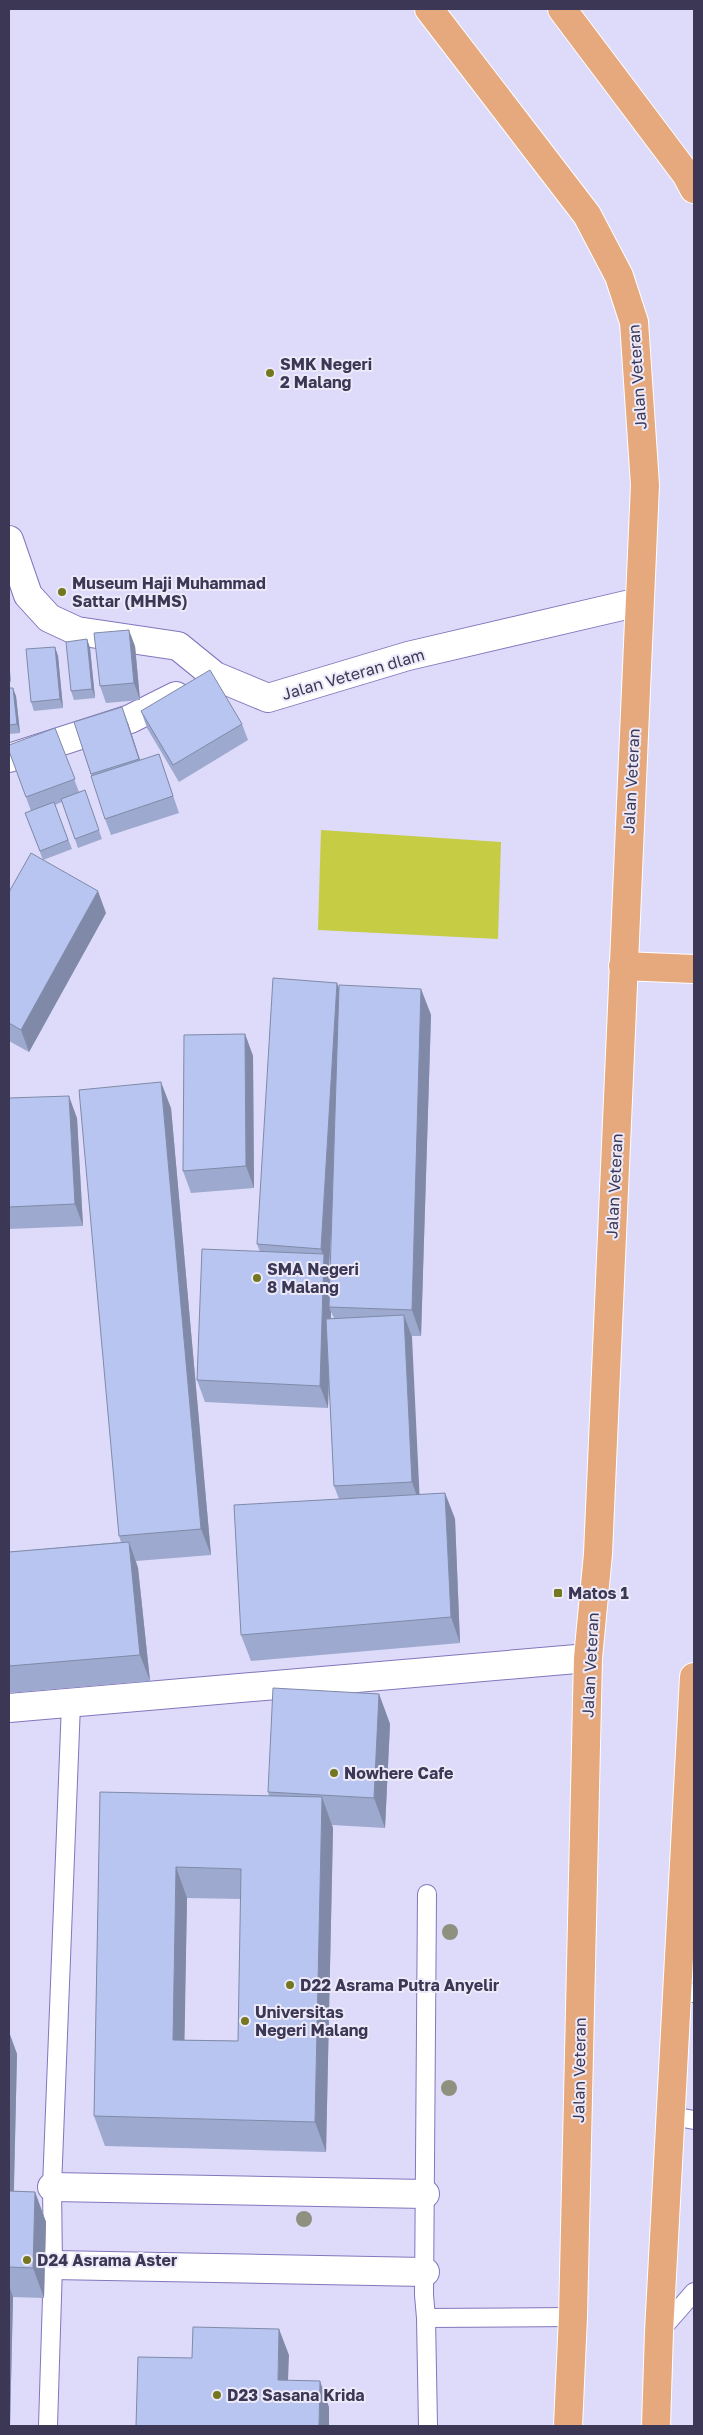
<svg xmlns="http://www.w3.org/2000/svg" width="703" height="2435" font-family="'Golos Text',sans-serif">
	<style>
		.park { fill: #c6cc43 }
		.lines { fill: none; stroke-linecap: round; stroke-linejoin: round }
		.lane-casing { stroke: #8376bc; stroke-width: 20 }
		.street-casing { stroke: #8376bc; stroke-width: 30 }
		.primary-casing { stroke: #fff; stroke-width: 30 }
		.lane { stroke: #fff; stroke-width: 18 }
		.street { stroke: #fff; stroke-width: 28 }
		.primary { stroke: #e6a97d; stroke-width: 28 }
		.tree { fill: #909081 }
		.wall { fill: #9da9ce; fill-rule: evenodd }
		.shaded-wall { fill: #808aa8 }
		.building { fill: #b7c5f0; stroke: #808aa8; fill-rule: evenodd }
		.poi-dot { fill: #74771f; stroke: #eceaf9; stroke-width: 2 }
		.labels { text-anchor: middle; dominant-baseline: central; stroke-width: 4; stroke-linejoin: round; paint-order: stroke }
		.poi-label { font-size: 16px; font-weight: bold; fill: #3c3755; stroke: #eceaf9; text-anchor: start }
		.street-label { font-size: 16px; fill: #3c3755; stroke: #eceaf9 }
	</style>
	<rect width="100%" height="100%" fill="#dedaf9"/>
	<path class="park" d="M321 830 501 842 498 939 318 930Z"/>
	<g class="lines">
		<g class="lane-casing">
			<path id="lane" d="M427 1894 424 2295 426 2318 573 2317
				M677 1991 694 1993
				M672 2116 694 2120
				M426 2318 428 2426
				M659 2332 694 2292
				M48 2426 53 2265 52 2187 71 1704"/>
		</g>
		<g class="street-casing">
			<path id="street" d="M9 540 28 595 49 618 77 631 178 646 215 676 268 698 408 656 639 602
				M9 758 130 719 176 696
				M9 1708 588 1658
				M52 2187 425 2194
				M53 2265 425 2272"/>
		</g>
		<g class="primary-casing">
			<path id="primary" d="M429 9 587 215 619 276 634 322 645 485 598 1554 588 1658 573 2317 568 2426
				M562 9 686 174 694 189
				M623 966 694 969
				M656 2426 659 2332 694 1677"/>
		</g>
		<use href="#lane" class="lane"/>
		<use href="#street" class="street"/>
		<use href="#primary" class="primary"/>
	</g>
	<g class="tree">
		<circle cx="450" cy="1932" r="8"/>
		<circle cx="449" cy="2088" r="8"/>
		<circle cx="304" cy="2219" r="8"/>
	</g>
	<path class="wall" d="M87 639 90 648 95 698 74 700 71 691Z
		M135 646 140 700 106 703 100 686Z
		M55 647 58 656 63 708 34 711 31 702Z
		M9 688 16 696 20 733 9 734Z
		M141 711 242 724 248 740 179 782 147 728Z
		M74 722 128 723 140 760 159 754 179 813 111 835 105 819Z
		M55 728 79 792 85 790 102 839 78 848 62 802 55 805 72 849 43 860 25 813 31 811 9 751Z
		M9 892 106 913 29 1052 9 1041Z
		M339 988 421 989 431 1015 421 1336H411L419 1495 445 1493 455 1519 460 1643 251 1661 241 1635 339 1499 334 1486 329 1380 328 1408 205 1402 197 1380 260 1252 257 1244ZM332 1215 330 1271 329 1267ZM331 1312 334 1318H331Z
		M245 1034 253 1056 254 1188 191 1193 183 1171Z
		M9 1098 77 1118 83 1226 9 1229Z
		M171 1108 211 1555 136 1561 138 1568 150 1681 9 1693V1552L121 1542 119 1536Z
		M379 1694 390 1724 385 1828 332 1825 333 1828 326 2152 105 2146 94 2116 100 1792 269 1796 268 1792ZM187 1898 241 1899 238 2041 184 2040Z
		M9 2032 17 2054 14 2191 35 2192 46 2222 44 2298 13 2297 10 2426H9Z"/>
	<path class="shaded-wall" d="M129 630 135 646 140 700 134 683Z
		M87 639 90 648 95 698 92 689Z
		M55 647 58 656 63 708 60 699Z
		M9 658 11 683 9 677Z
		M13 688 16 696 20 733 17 724Z
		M122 707 128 723 145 775 139 759Z
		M98 891 106 913 29 1052 21 1030Z
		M337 983 345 1005 329 1267 332 1276 329 1307 331 1312 328 1408 320 1386 324 1259 321 1249Z
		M421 989 431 1015 421 1336 412 1310Z
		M245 1034 253 1056 254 1188 246 1166Z
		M161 1082 171 1108 211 1555 201 1529Z
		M69 1096 77 1118 83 1226 75 1204Z
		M404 1315 412 1337 420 1505 412 1482Z
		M445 1493 455 1519 460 1643 451 1617Z
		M129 1542 138 1568 150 1681 140 1655Z
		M379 1694 390 1724 385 1828 374 1798Z
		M322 1797 333 1828 326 2152 315 2122Z
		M176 1867 187 1898 184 2070 173 2040Z
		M9 2032 17 2054 13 2221 9 2209Z
		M35 2192 46 2222 44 2298 33 2268Z
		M9 2285 13 2297 10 2426H9Z
		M279 2329 289 2355 287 2406 278 2380Z
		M320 2381 329 2407V2426H319Z"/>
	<path class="building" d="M129 630 134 683 100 686 94 633Z
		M87 639 92 689 71 691 66 642Z
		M55 647 60 699 31 702 26 649Z
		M210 670 242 724 173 765 141 711Z
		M9 688H13L17 724 9 725Z
		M122 707 139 759 91 774 74 722Z
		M55 728 75 779 26 797 9 751V745Z
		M159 754 173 796 105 819 91 776Z
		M85 790 99 830 75 839 61 799Z
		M54 802 68 840 40 851 25 813Z
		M31 853 98 891 21 1030 9 1023V892Z
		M273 978 337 983 321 1249 257 1244Z
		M339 985 421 989 412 1310 329 1307Z
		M245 1034 246 1166 183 1171 184 1035Z
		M161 1082 201 1529 119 1536 79 1090Z
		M69 1096 75 1204 9 1207V1098Z
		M202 1249 324 1254 320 1386 197 1380Z
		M404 1315 412 1482 334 1486 326 1319Z
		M445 1493 451 1617 241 1635 234 1505Z
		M129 1542 140 1655 9 1666V1552Z
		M273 1688 379 1694 374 1798 268 1792Z
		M100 1792 322 1797 315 2122 94 2116ZM176 1867 241 1869 238 2041 173 2040Z
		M9 2191 35 2192 33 2268 9 2267Z
		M193 2327 279 2329 278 2380 320 2381 319 2426H136L138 2357 192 2358Z"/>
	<g class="poi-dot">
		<circle cx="270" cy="373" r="5"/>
		<circle cx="62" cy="592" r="5"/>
		<circle cx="257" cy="1278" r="5"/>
		<rect x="553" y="1588" width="10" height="10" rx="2.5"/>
		<circle cx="334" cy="1773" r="5"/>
		<circle cx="290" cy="1985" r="5"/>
		<circle cx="245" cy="2021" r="5"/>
		<circle cx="27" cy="2260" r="5"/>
		<circle cx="217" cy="2395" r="5"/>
	</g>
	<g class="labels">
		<g class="poi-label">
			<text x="280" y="364">SMK Negeri<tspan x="280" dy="18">2 Malang</tspan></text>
			<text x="72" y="583">Museum Haji Muhammad<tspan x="72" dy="18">Sattar (MHMS)</tspan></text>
			<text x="267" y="1269">SMA Negeri<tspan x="267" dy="18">8 Malang</tspan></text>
			<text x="568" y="1593">Matos 1</text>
			<text x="344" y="1773">Nowhere Cafe</text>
			<text x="300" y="1985">D22 Asrama Putra Anyelir</text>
			<text x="255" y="2012">Universitas<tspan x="255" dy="18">Negeri Malang</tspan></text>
			<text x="37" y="2260">D24 Asrama Aster</text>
			<text x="227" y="2395">D23 Sasana Krida</text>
		</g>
		<g class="street-label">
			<text transform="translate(637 377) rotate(-94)">Jalan Veteran</text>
			<text transform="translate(353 674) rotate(-16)">Jalan Veteran dlam</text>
			<text transform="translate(631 781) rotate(-87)">Jalan Veteran</text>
			<text transform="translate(614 1186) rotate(-87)">Jalan Veteran</text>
			<text transform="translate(590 1665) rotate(-87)">Jalan Veteran</text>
			<text transform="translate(579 2070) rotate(-89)">Jalan Veteran</text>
		</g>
	</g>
	<rect width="703" height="2435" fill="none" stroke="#3c3755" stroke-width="20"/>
</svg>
